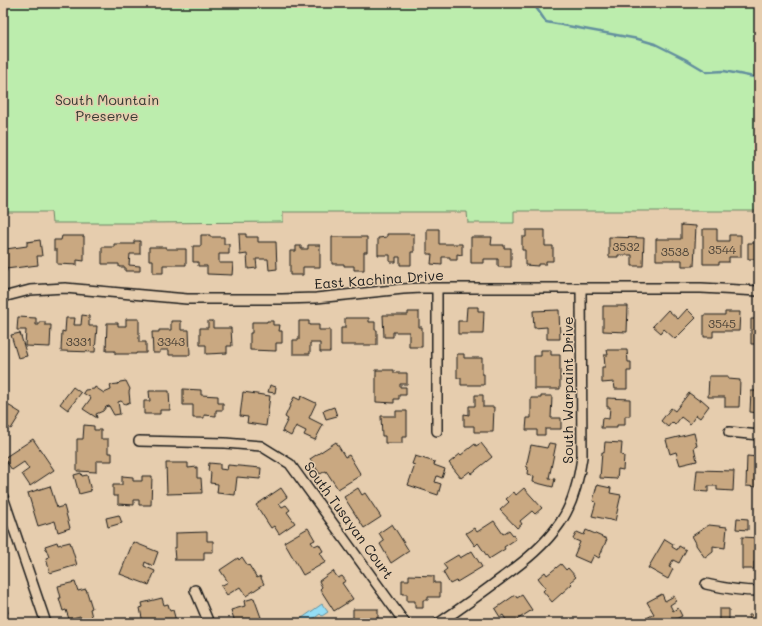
<svg xmlns="http://www.w3.org/2000/svg" width="762" height="626" font-family="Mali,sans-serif">
	<style>
		.green { fill: #bcedad; stroke: #6c8464 }
		.water { fill: #94ddf5; stroke: #64909e }
		.lines { fill: none; stroke-linecap: round; stroke-linejoin: round }
		.stream { stroke: #64909e; stroke-width: 2.5 }
		.building { fill: #c9a881; stroke: #1c1c1c }
		.minor-casing { stroke: #1c1c1c; stroke-width: 12 }
		.minor { stroke: #e6cdae; stroke-width: 9 }
		.labels { text-anchor: middle; dominant-baseline: central; stroke-width: 3; stroke-linejoin: round; paint-order: stroke }
		.number-label { font-size: 12px; fill: #473f35 }
		.park-label { font-size: 14px; fill: #343b32; stroke: #e6cdae }
		.street-label { font-size: 14px; fill: #1c1c1c; stroke: #e6cdae }
	</style>
	<rect width="100%" height="100%" fill="#e6cdae"/>
	<filter id="ink" filterUnits="userSpaceOnUse"><feTurbulence type="fractalNoise" baseFrequency=".025" numOctaves="2"/><feDisplacementMap in="SourceGraphic" scale="8" xChannelSelector="R" yChannelSelector="G"/><feConvolveMatrix kernelMatrix="1 2 1 2 8 2 1 2 1" color-interpolation-filters="sRGB"/></filter>
	<g filter="url(#ink)">
		<path class="green" d="M3 3H759V211H514V223H468L467 212H283V222L143 223H52L51 212H3Z"/>
		<path class="water" d="M322 604 328 612 322 616 320 614 308 623H295Z"/>
		<g class="lines">
			<path class="stream" d="M533 3 546 22 638 39 655 44 685 59 707 72 724 71 759 78"/>
		</g>
		<path class="building" d="M681 225 696 226 694 266H682V260H656V239H681Z
			M427 229H439V244H462V255L457 254V260H450V257H442V265L431 264 432 254H427Z
			M703 229H717V241H729V235H741V257H729V262H719V264H703Z
			M526 230H545V246H553V261H546V264H538V266L525 265V250H522V237H526Z
			M239 234H246V237H258V242H276L277 269 269 270 268 259H256L257 268 248 269 247 254 240 255Z
			M387 234H414V252H411V265H400V257H396V262H390V255H378V238L387 237Z
			M201 235H210V237H224V244H229V254H219V263H233L232 275 207 274V266H198V262H193V246H201Z
			M62 236H84V261L77 260V265L57 264V250H54V240H61Z
			M332 237H367V252H364V270H354V266H344V264H332Z
			M471 237H492L491 245H504V248H511V267H498V259H484V263H471Z
			M609 237 644 238 643 266H632V255H618V257H609Z
			M5 240 6 249 27 246V242L40 240 42 256H37L38 265 6 269 7 271 3 272V241Z
			M757 240H759V259H748V243H757Z
			M134 241H140V254H130L129 265 140 266V271H125V267H119V264H102V247H114V244H134Z
			M308 245H320V267H303V275H290V251H296V246H301V249H308Z
			M149 247H166V249H186V265H163V273H153V260H149Z
			M603 306H628L627 332 603 331Z
			M467 307H478V311H484L483 334H458V321H466Z
			M687 309 696 318 675 339 664 329 661 333 653 326 668 310 678 319Z
			M559 310 560 339H547V327L534 328 533 311Z
			M408 312H419V327H422V347H409V332H393V337H384L383 315H408Z
			M725 312H740L739 331H713V337H704V315H725Z
			M82 315 89 316V326H97L95 352 61 351 62 331 65 332 66 318H75L74 325H81Z
			M18 317 36 318V325H39V322H45V325H51L50 347 25 346 26 330H17Z
			M345 318H369V322H375V330H377V345H341V328H345Z
			M126 319H139V342H146V353H136V354H115V351H106L107 323H118V326H126Z
			M751 319H759V344H751Z
			M171 321H181V330H189L190 355H169V350H160V353H153L152 332H159V330H171Z
			M208 321H213V328H231L232 346H227V353L206 354V345H200V328H208Z
			M267 321H273V325H280L279 331H282V343H276V351L250 350V333H252V322H267Z
			M299 321H309V325H319V330H330V352H320V343H310V354H293V340H299Z
			M20 333 27 356 18 358 11 335Z
			M541 350H551V355H560V389H534V356H541Z
			M607 350H627L628 362H631V371H627V389H615L614 382 602 383V367H605L604 355H608Z
			M457 354H464V358H482V374H484V385H461V378H457Z
			M376 370H394V373H407V384H400V387H406V395H399V399H394V403L376 402Z
			M709 376H728V379L740 380 739 407H725V397H708Z
			M126 381 130 389 129 392 130 402 125 404 121 401 118 402 120 414 114 415 109 406 106 407 103 411 96 414 97 418 83 409 91 398 83 393 85 390 94 389 95 387 104 393 111 390 110 385 118 384 120 382Z
			M270 385 276 387 275 393 268 392Z
			M73 387 81 393 68 410 60 404Z
			M183 389 201 390V395L218 396V403H223V410H216V416L204 415V418H193V405H183Z
			M149 391H169L170 410H160V414H144V401H150Z
			M751 391H759V413L750 412Z
			M243 392 270 396 266 426 247 423 248 417 240 416Z
			M689 393 700 401 701 399 709 406 700 418 696 415 690 424 681 417 675 425 672 422 668 427 661 421 671 408 675 411Z
			M475 395H483V407H494L493 432H474V426H464V414L469 415V406H475Z
			M301 396 316 403 309 418 323 425 315 440 304 435 306 431 296 426 291 436 282 431 288 419 285 417 294 397 300 400Z
			M541 396H552L551 418H561V429H545V435H537V430H526L527 418H531V398H541Z
			M607 398 630 399V416H625V425H617V428H601L602 418 609 419 610 407H607Z
			M3 402 21 413 11 429 6 426 3 430Z
			M334 407 337 416 326 419 323 411Z
			M396 411H407V437H402V443H385V436H382L381 416H396Z
			M84 425 94 426V430H101V439H108V453H112V461H96V472L77 471V439H83Z
			M694 433 697 446 694 447 697 461 680 465 676 452 670 454 666 440Z
			M33 439 54 470 30 486 22 474 29 469 24 462 12 470 4 458Z
			M336 442 345 457 349 455 361 475 338 489 326 471 320 474 310 459Z
			M605 442 622 443 621 455 624 456 623 470 618 469 617 479 600 478 602 452 604 453Z
			M481 443 492 457 471 474 470 471 461 478 449 463 460 454 461 455 475 444 476 446Z
			M549 443 556 444 549 478 555 479 553 487 533 482 534 476 527 474 528 467H526L531 445 547 448Z
			M415 456 435 462 434 465 445 469 442 478 437 476 435 482 441 484 438 495 408 485 415 465 412 464Z
			M747 456 758 457V461H759V487L746 486Z
			M166 463H188V468L197 467V478H201L202 493 167 494Z
			M209 463 220 464V469L227 470 228 465 261 468 260 479 237 477 235 495 217 493 218 484 210 483 211 472 208 471Z
			M697 470 734 471 733 491 717 490V486H708V492L695 491Z
			M81 473 82 476 87 475 91 491 79 494 74 475Z
			M122 476 133 477V481H142V476H152L151 505H139V500H134V505L118 504V496H113V485H122Z
			M597 485 611 488 610 493 621 495 615 521 592 516 596 502 593 501Z
			M50 486 57 508 64 506 70 528 58 532 55 521 38 526 28 493Z
			M281 488 287 497 279 503 282 507 286 505 290 510 287 512 295 523 279 534 274 526 271 528 256 505Z
			M358 488 362 495 365 493 381 517 364 528 344 497Z
			M524 488 542 508 535 514 532 511 520 521 522 524 517 528 500 510 509 502 506 499 514 492 516 495Z
			M119 515 122 523 108 527 106 518Z
			M737 518 748 519V530L736 529Z
			M494 521 503 534 509 530 516 539 504 547 505 549 489 559 478 543 475 546 466 533 474 528 477 532Z
			M392 524 409 551 391 563 380 544 384 541 379 533Z
			M709 525 727 527 725 548 713 546V552L705 558 696 545V543L692 536Z
			M308 528 315 540 311 542 314 546 319 544 323 551 320 553 326 562 303 575 284 542Z
			M586 530 607 539 599 558 594 555 590 563 574 556 580 542 573 539 577 532 584 535Z
			M207 532V541H213V552H204V560H175L174 548H176V533Z
			M742 537 759 538V562H754V569H742Z
			M665 539 673 544 672 547 677 550 679 546 686 550 679 563 673 560 669 567 673 569 668 579 648 568Z
			M57 542 58 545 70 542 77 565 50 573 46 558 49 557 45 546Z
			M133 542 158 552 153 566 145 562 144 566 155 571 149 585 120 574Z
			M472 551 482 567 457 582 456 581 450 584 443 572 447 569 443 564 458 555 460 558Z
			M242 557 248 566 249 565 257 578 260 576 264 584 246 596 240 587 227 595 221 586 228 582 220 570 238 558 239 560Z
			M561 564 566 570 568 568 576 577 570 582 572 584 552 602 543 591 546 588 538 578 545 572 547 575Z
			M333 571 338 578 342 576 346 581 342 583 353 599 334 611 320 589 322 587 319 581Z
			M409 575 434 576V583H440V597H428V600H423V608H415V601H407V594H402V580H409Z
			M75 582 78 591 86 589 92 608 90 609 93 621 87 623H82L80 616 69 619 66 610 63 611 59 598H61L58 586Z
			M662 594 665 601 674 596 676 601 670 605 673 611 678 608 682 616 670 622 671 623H647L645 619 654 614 647 602Z
			M515 595 517 598 522 595 532 610 512 623H508L503 615 500 617 495 609Z
			M162 598 164 605 168 604 170 611 173 610 176 621 169 623H143L140 608 143 607 142 603Z
			M254 598 263 623H233L235 622 231 610 245 606 244 601Z
			M6 606 8 613 6 614 9 623 18 620 19 623H3V607Z
			M353 609H378V623H348H353Z
			M719 609H729V621H734V623H696V621H719Z
			M749 615H758V621H759V623H749Z"/>
		<g class="lines">
			<g class="minor-casing">
				<path id="minor" d="M437 288V431
					M3 297 30 290 65 288 187 299H282L316 298 403 289 422 288H701L759 291
					M729 432 759 435
					M139 441 225 443 261 446 290 464 405 623
					M3 497 46 623
					M706 584C723 588 741 591 759 591
					M195 590 209 623
					M439 623C461 608 482 593 503 577 525 561 545 545 560 523 573 504 579 479 582 457L581 288"/>
			</g>
			<use href="#minor" class="minor"/>
		</g>
	</g>
	<g class="labels">
		<g class="number-label">
			<text x="626" y="246">3532</text>
			<text x="722" y="249">3544</text>
			<text x="675" y="251">3538</text>
			<text x="722" y="323">3545</text>
			<text x="79" y="341">3331</text>
			<text x="171" y="341">3343</text>
		</g>
		<g class="park-label">
			<text x="107" y="99">South Mountain<tspan x="107" dy="16">Preserve</tspan></text>
		</g>
		<g class="street-label">
			<text transform="translate(379 279) rotate(-4)">East Kachina Drive</text>
			<text transform="translate(567 390) rotate(-90)">South Warpaint Drive</text>
			<text transform="translate(349 520) rotate(54)">South Tusayan Court</text>
		</g>
	</g>
	<rect width="762" height="626" fill="none" stroke="#e6cdae" stroke-width="16"/>
	<rect x="8" y="8" width="746" height="610" fill="none" stroke="#1c1c1c" stroke-width="1.5" filter="url(#ink)"/>
</svg>
